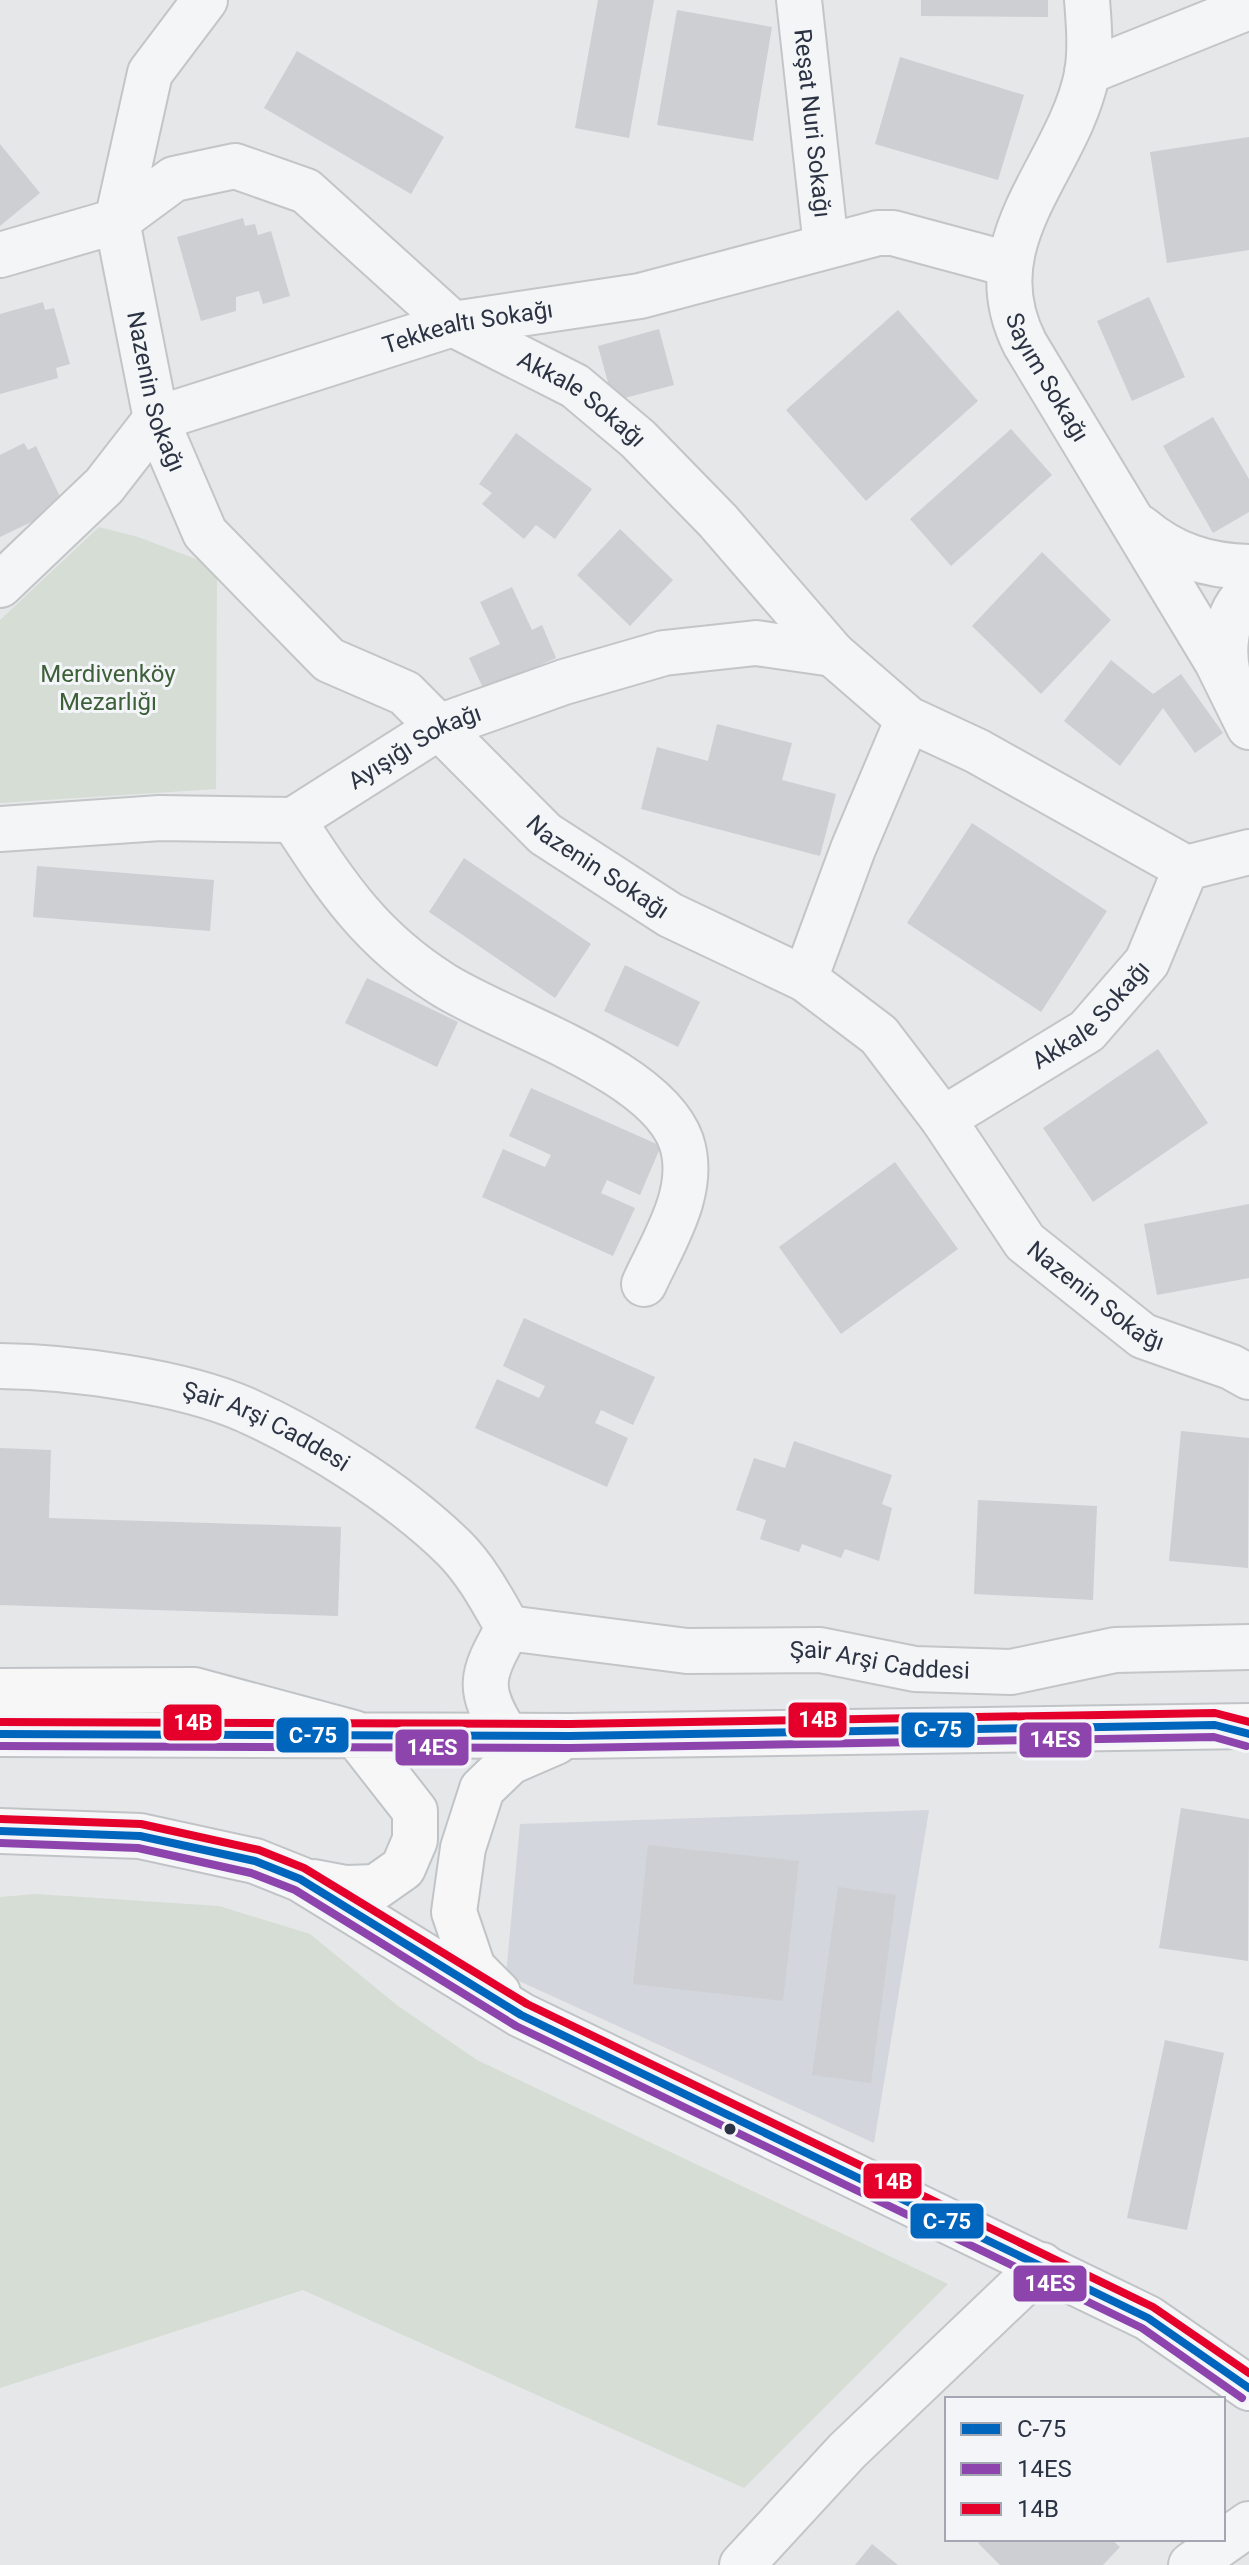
<svg xmlns="http://www.w3.org/2000/svg" width="1249" height="2565" font-family="Roboto,sans-serif">
	<style>
		.built { fill: #d3d6dc }
		.green { fill: #d5ddd5 }
		.building { fill: #cdcfd2 }
		.lines { fill: none; stroke-linecap: round; stroke-linejoin: round }
		.minor-casing { stroke: #c3c5c7; stroke-width: 48 }
		.major-casing { stroke: #c1c4c7; stroke-width: 48 }
		.minor { stroke: #f4f5f6; stroke-width: 44 }
		.major { stroke: #f7f7f8; stroke-width: 44 }
		.bus-1-casing { stroke: #f3f5f9; stroke-width: 14 }
		.bus-2-casing { stroke: #f3f5f9; stroke-width: 14 }
		.bus-3-casing { stroke: #f3f5f9; stroke-width: 14 }
		.bus-1 { stroke: #0065bd; stroke-width: 8 }
		.bus-2 { stroke: #8e44ad; stroke-width: 8 }
		.bus-3 { stroke: #e4002b; stroke-width: 8 }
		.bus-dot { fill: #2b3344; stroke: #f3f5f9; stroke-width: 3 }
		.labels { text-anchor: middle; dominant-baseline: central; stroke-width: 6; stroke-linejoin: round; paint-order: stroke }
		.street-label { font-size: 24px; fill: #2b3344; stroke: #f3f5f9 }
		.park-label { font-size: 24px; fill: #3e6038; stroke: #f3f5f9 }
		.line-badge { stroke: #f3f5f9; stroke-width: 3 }
		.badge-label { font-size: 22px; text-anchor: middle; font-weight: bold; fill: #fff }
	</style>
	<rect width="100%" height="100%" fill="#e5e7e9"/>
	<path class="built" d="M929 1810 874 2143 506 1975 520 1824Z"/>
	<path class="green" d="M99 527 138 537 217 567 216 789 0 803V620Z
		M36 1894 219 1906 310 1934 398 2006 477 2060 948 2284 744 2488 303 2290 0 2388V1897Z"/>
	<path class="building" d="M598 0H654L629 138 575 128Z
		M921 0H1048V17L921 16Z
		M677 10 772 27 753 141 657 125Z
		M297 51 444 137 411 194 264 108Z
		M900 57 1024 95 998 180 875 144Z
		M1249 137V250L1167 263 1150 152Z
		M0 144 40 193 0 226Z
		M243 218 245 226 255 224 258 235 271 231 290 296 263 304 259 291 236 297V311L201 321 177 237Z
		M1149 297 1185 377 1132 401 1097 321Z
		M43 302 45 310 54 308 70 364 56 368 58 378 0 394V314Z
		M898 310 978 401 866 501 786 410Z
		M659 329 674 385 613 401 598 346Z
		M1213 417 1249 479V512L1213 533 1163 446Z
		M1011 429 1052 475 951 566 910 519Z
		M516 433 592 489 555 539 536 525 524 539 482 504 492 493 479 484Z
		M24 443 28 450 36 446 61 499 49 505 50 513 0 537V455Z
		M620 529 673 580 630 626 577 575Z
		M1042 552 1111 620 1041 694 972 626Z
		M512 587 532 630 542 625 556 658 484 690 469 658 500 644 480 602Z
		M1111 660 1153 694 1181 674 1223 733 1195 753 1163 708 1120 766 1064 721Z
		M717 724 792 743 782 780 836 794 820 856 641 809 657 747 708 761Z
		M972 823 1107 911 1041 1012 907 923Z
		M464 858 591 944 555 998 429 912Z
		M37 866 214 880 210 931 33 917Z
		M625 965 700 1002 678 1047 604 1011Z
		M367 978 458 1022 437 1067 345 1023Z
		M1158 1049 1208 1123 1093 1202 1043 1128Z
		M531 1088 661 1146 640 1195 607 1180 601 1193 635 1208 613 1256 482 1197 503 1149 545 1167 551 1155 509 1136Z
		M895 1162 958 1249 841 1334 779 1247Z
		M1249 1204V1278L1157 1295 1144 1224Z
		M524 1318 655 1377 633 1425 601 1410 595 1423 628 1438 607 1487 475 1428 497 1379 539 1398 545 1386 503 1366Z
		M1181 1431 1249 1438 1248 1568 1169 1561Z
		M794 1441 892 1475 882 1504 892 1508 879 1561 845 1549 841 1558 802 1544 799 1552 760 1539 766 1520 736 1510 754 1458 785 1468Z
		M0 1448 51 1450 49 1518 341 1527 338 1616 0 1605Z
		M978 1500 1097 1506 1093 1600 974 1594Z
		M1181 1808 1249 1819 1248 1961 1159 1948Z
		M648 1845 799 1861 783 2001 633 1984Z
		M838 1887 896 1895 871 2083 812 2075Z
		M1165 2040 1224 2053 1187 2230 1127 2218Z
		M983 2539H1111L1120 2547 1103 2565H1000L978 2543Z
		M872 2544 898 2565H855Z"/>
	<g class="lines">
		<g class="minor-casing">
			<g id="minor">
				<path id="s1" d="M205 0 150 73 117 221 156 419 205 533 329 660 405 693 545 834 670 915 805 979 879 1035 943 1119 1025 1242 1143 1336 1231 1367 1249 1377"/>
				<path id="s2" d="M799 0 826 246"/>
				<path id="s3" d="M1087 0C1089 24 1091 50 1087 74 1068 169 972 240 1025 344L1217 662 1249 727"/>
				<path d="M1087 72 1249 7"/>
				<path id="s4" d="M0 255 117 221 174 179 235 166 306 191 453 324 575 386 638 439 718 521 833 654 908 719 977 751 1186 868"/>
				<path d="M1141 528C1173 555 1207 566 1249 567"/>
				<path id="s5" d="M0 585 104 486 156 419 453 324 640 296 878 233H893L1008 264"/>
				<path d="M1230 682C1221 653 1224 613 1249 592"/>
				<path d="M293 820C338 889 371 939 442 984 505 1024 655 1069 681 1141 698 1190 663 1242 644 1284"/>
				<path id="s6" d="M0 829 160 818 293 820 441 726 564 682 664 653 756 643 833 654"/>
				<path d="M805 979 853 849 908 719"/>
				<path id="s7" d="M943 1119 1087 1031 1147 962 1186 868 1249 852"/>
				<path id="s8" d="M0 1366C71 1367 180 1381 246 1410 315 1441 399 1494 454 1548 477 1571 492 1600 508 1628"/>
				<path id="s9" d="M507 1736C476 1688 481 1676 508 1628L687 1651 820 1650 915 1669 1011 1672 1115 1650 1249 1647"/>
				<path d="M742 2565 847 2451 1042 2265"/>
				<path d="M1191 2565 1249 2524"/>
			</g>
		</g>
		<g class="major-casing">
			<path id="major" d="M0 1691 194 1690 354 1733 415 1811V1840L403 1868 376 1887 346 1888 314 1882
				M0 1734 570 1736 1249 1726
				M0 1831 140 1836 255 1861 300 1879 521 2015 1148 2318 1249 2388
				M498 1993 473 1968 454 1912 463 1848 482 1789 510 1762 556 1742"/>
		</g>
		<use href="#minor" class="minor"/>
		<use href="#major" class="major"/>
		<g class="bus-1-casing">
			<path id="bus-1" d="M0 1734 570 1736 1215 1725 1249 1734
				M0 1831 140 1836 255 1861 300 1879 521 2015 1148 2318 1249 2388"/>
		</g>
		<g class="bus-2-casing">
			<path id="bus-2" d="M0 1746 570 1748 1214 1737 1246 1746
				M0 1843 138 1848 251 1873 295 1890 516 2026 1142 2328 1242 2398"/>
		</g>
		<g class="bus-3-casing">
			<path id="bus-3" d="M0 1722 570 1724 1215 1713 1249 1722
				M0 1819 141 1824 259 1850 304 1868 527 2004 1153 2307 1249 2373"/>
		</g>
		<use href="#bus-1" class="bus-1"/>
		<use href="#bus-2" class="bus-2"/>
		<use href="#bus-3" class="bus-3"/>
	</g>
	<circle class="bus-dot" cx="730" cy="2129" r="7"/>
	<g class="labels">
		<g class="street-label">
			<text stroke="none"><textPath href="#s2" startOffset="124">Reşat Nuri Sokağı</textPath></text>
			<text stroke="none"><textPath href="#s5" startOffset="554">Tekkealtı Sokağı</textPath></text>
			<text stroke="none"><textPath href="#s3" startOffset="402">Sayım Sokağı</textPath></text>
			<text stroke="none"><textPath href="#s1" startOffset="418">Nazenin Sokağı</textPath></text>
			<text stroke="none"><textPath href="#s4" startOffset="678">Akkale Sokağı</textPath></text>
			<text stroke="none"><textPath href="#s6" startOffset="436">Ayışığı Sokağı</textPath></text>
			<text stroke="none"><textPath href="#s1" startOffset="1090">Nazenin Sokağı</textPath></text>
			<text stroke="none"><textPath href="#s7" startOffset="182">Akkale Sokağı</textPath></text>
			<text stroke="none"><textPath href="#s1" startOffset="1762">Nazenin Sokağı</textPath></text>
			<text stroke="none"><textPath href="#s8" startOffset="276">Şair Arşi Caddesi</textPath></text>
			<text stroke="none"><textPath href="#s9" startOffset="492">Şair Arşi Caddesi</textPath></text>
		</g>
		<g class="park-label">
			<text x="108" y="674">Merdivenköy<tspan x="108" dy="28">Mezarlığı</tspan></text>
		</g>
	</g>
	<g class="line-badge">
		<rect x="787" y="1701" width="61" height="38" rx="8" fill="#e4002b"/>
		<rect x="162" y="1703" width="61" height="39" rx="8" fill="#e4002b"/>
		<rect x="900" y="1711" width="76" height="38" rx="8" fill="#0065bd"/>
		<rect x="275" y="1716" width="75" height="38" rx="8" fill="#0065bd"/>
		<rect x="1018" y="1721" width="75" height="38" rx="8" fill="#8e44ad"/>
		<rect x="394" y="1728" width="76" height="39" rx="8" fill="#8e44ad"/>
		<rect x="862" y="2162" width="61" height="38" rx="8" fill="#e4002b"/>
		<rect x="909" y="2202" width="76" height="38" rx="8" fill="#0065bd"/>
		<rect x="1012" y="2264" width="76" height="39" rx="8" fill="#8e44ad"/>
	</g>
	<g class="badge-label">
		<text x="818" y="1727">14B</text>
		<text x="193" y="1730">14B</text>
		<text x="938" y="1737">C-75</text>
		<text x="313" y="1743">C-75</text>
		<text x="1055" y="1747">14ES</text>
		<text x="432" y="1755">14ES</text>
		<text x="893" y="2189">14B</text>
		<text x="947" y="2229">C-75</text>
		<text x="1050" y="2291">14ES</text>
	</g>
	<rect x="945" y="2397" width="280" height="144" fill="#f3f5f9" stroke="#a3a7b1" stroke-width="2"/>
	<rect x="961" y="2423" width="40" height="12" fill="#0065bd" stroke="#a3a7b1" stroke-width="2"/>
	<text x="1017" y="2437" font-size="24" fill="#2b3344">C-75</text>
	<rect x="961" y="2463" width="40" height="12" fill="#8e44ad" stroke="#a3a7b1" stroke-width="2"/>
	<text x="1017" y="2477" font-size="24" fill="#2b3344">14ES</text>
	<rect x="961" y="2503" width="40" height="12" fill="#e4002b" stroke="#a3a7b1" stroke-width="2"/>
	<text x="1017" y="2517" font-size="24" fill="#2b3344">14B</text>
</svg>
